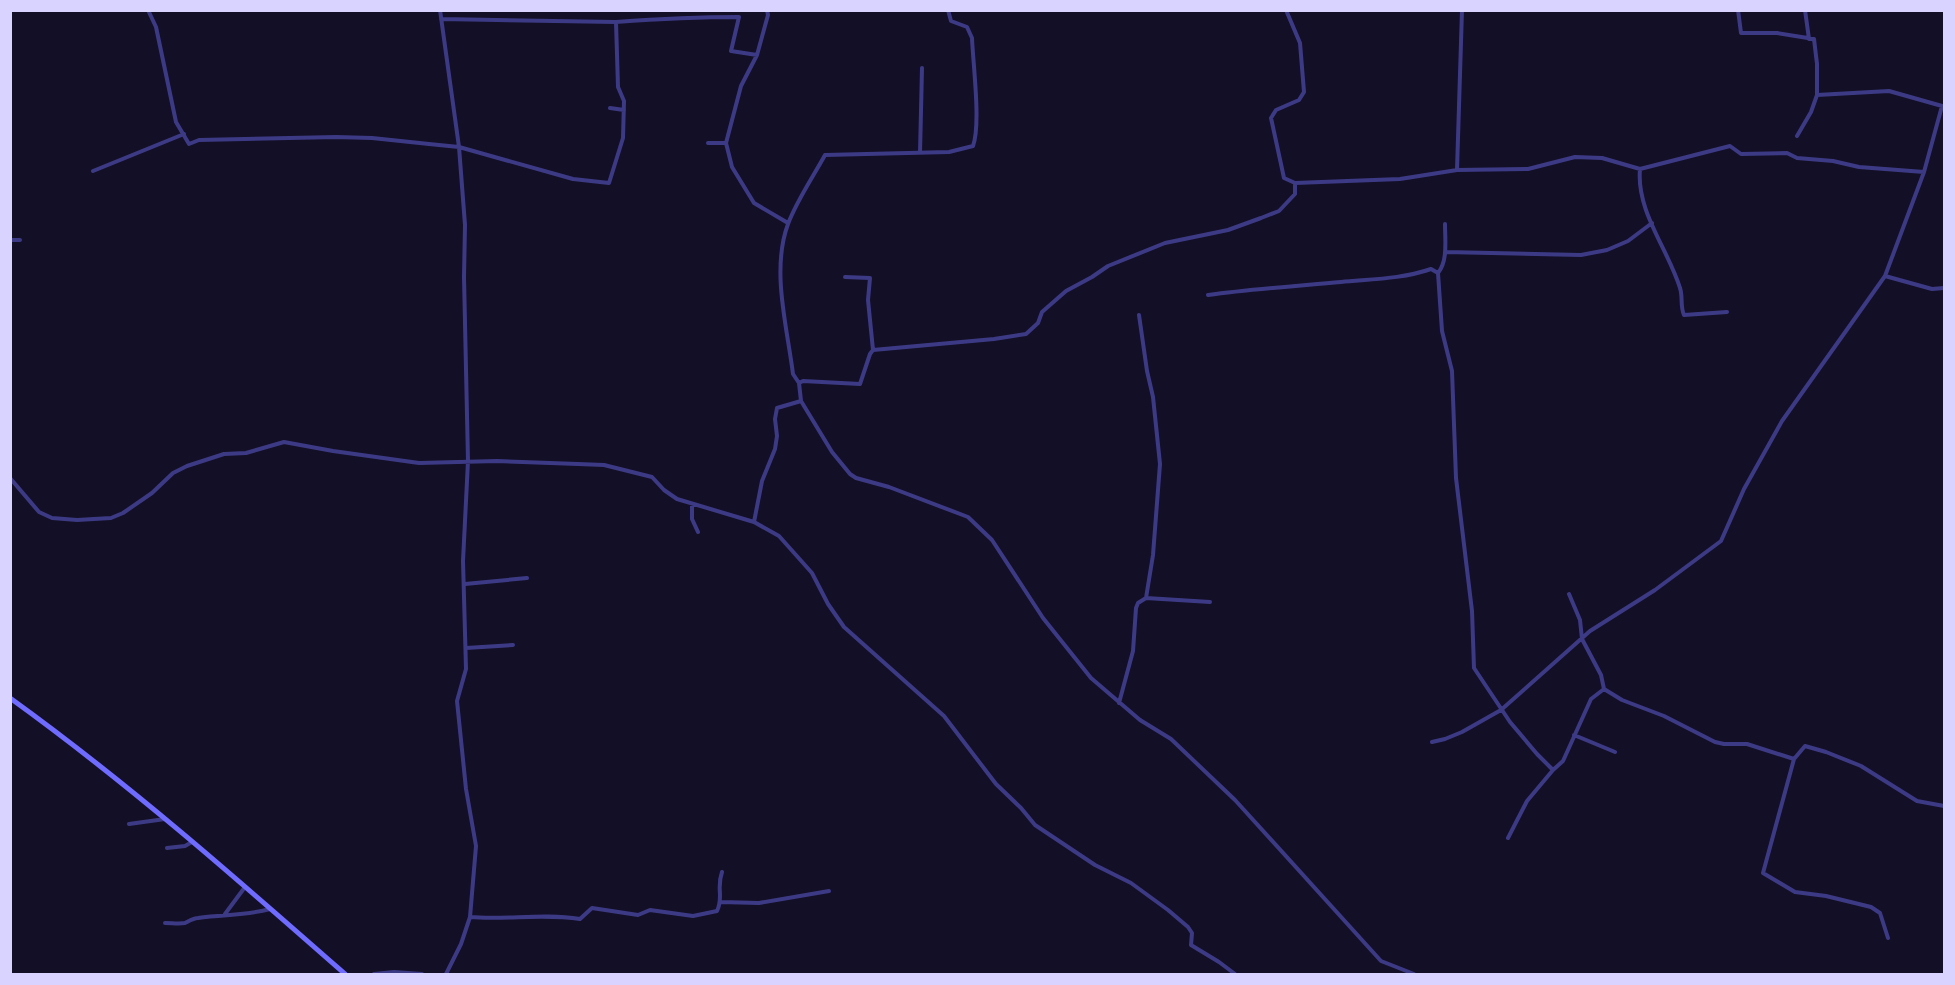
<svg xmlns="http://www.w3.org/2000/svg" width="1955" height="985" font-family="'DM Sans',sans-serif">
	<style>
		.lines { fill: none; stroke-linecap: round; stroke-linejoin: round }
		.street { stroke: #3d3a85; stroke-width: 4 }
		.secondary { stroke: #6f6bff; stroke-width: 5 }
	</style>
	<rect width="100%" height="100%" fill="#130f26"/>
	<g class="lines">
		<path class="street" d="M148 10 156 27 176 122 189 144 199 140 336 137 372 138 429 144 459 147 573 179 609 183 623 138 624 101 618 87 616 22 441 19
			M440 10 459 147 465 225 464 277 468 461 463 561 466 669 457 701 466 789 476 846 470 917 461 944 446 974
			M767 10 768 15 757 55 741 86 726 143 732 167 754 203 788 223
			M948 10 951 21 967 27 972 38C973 64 981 124 973 146L949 152 825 155C813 177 797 200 788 224 771 270 787 326 793 374L799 383 801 401 832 452 850 474 856 478 889 487 968 517 992 540 1043 618 1091 678 1140 720 1171 739 1235 800 1381 961 1414 974
			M1805 10 1809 39
			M616 22C657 19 697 17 739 17L731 51 757 55
			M610 108 624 110
			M1797 136 1811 112 1817 95
			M708 143H726
			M920 153 922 68
			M1640 169C1636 211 1668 249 1680 288 1683 297 1680 306 1684 315L1727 312
			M1457 170 1462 10
			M93 171 184 134
			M1295 183 1400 179 1457 170 1528 169 1575 157 1602 158 1640 169 1730 146 1741 154 1787 153 1797 158 1833 161 1859 167 1924 172 1942 106 1889 91 1817 95V64L1814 39 1777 33H1741L1738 10
			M1445 224C1445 240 1448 261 1438 273L1442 331 1452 371 1456 478 1472 611 1474 668 1510 722 1537 754 1553 770
			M10 240H20
			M1445 252 1581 255 1607 250 1628 241 1652 223
			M1885 276 1932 289 1944 288
			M845 277 870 278 868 300 873 350
			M1208 295C1252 289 1297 286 1341 282 1372 279 1402 279 1431 269L1438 273
			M799 383 803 381 860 384 870 354 873 350 994 339 1026 334 1038 323 1042 312 1066 291 1092 277 1108 266 1165 243 1228 230 1261 218 1279 211 1295 194V183L1284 178 1271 118 1276 110 1299 100 1304 92 1300 43 1286 10
			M10 478 39 512 52 518 77 520 111 518 123 513 152 493 173 473 187 466 224 454 246 453 284 442 333 451 419 463 497 461 578 464 604 465 652 477 664 490 677 499 754 522 779 536 812 573 828 604 844 627 944 716 996 784 1021 808 1035 825 1095 865 1131 883 1168 910 1188 927 1192 933 1191 945 1219 962 1235 974
			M692 504V519L698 532
			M754 522 762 481 775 449 777 436 775 419 777 408 801 401
			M465 584 527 578
			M1569 594 1580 620 1582 639 1601 675 1604 689 1622 700 1664 716 1715 742 1724 744H1747L1794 759
			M1146 598 1210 602
			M466 648 513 645
			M1119 703 1133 651 1136 608 1138 603 1146 598 1153 555 1160 464 1153 397 1147 371 1139 315
			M1574 735 1615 752
			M1432 742 1445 739 1462 732 1501 710 1590 631 1655 590 1721 541 1744 489 1782 421 1885 276 1924 172
			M129 824 165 819
			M1508 838 1527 801 1553 770 1563 761 1591 699 1604 689
			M167 848 185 846 192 842
			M721 902 759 903 829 891
			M225 914 245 887
			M470 917C508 920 542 913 580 919L592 908 638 915 650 910 693 916 717 911C724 896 716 889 722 872
			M165 923C172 923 179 924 185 923 189 921 194 918 198 918 223 914 246 916 270 909
			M1888 938 1880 913 1871 907 1826 896 1795 892 1763 873 1794 759 1805 746 1826 752 1861 766 1917 801 1944 806
			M374 974 394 972 422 974"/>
		<path class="secondary" d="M10 698C128 783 237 879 345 974"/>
	</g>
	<rect width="1955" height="985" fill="none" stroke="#d9d4ff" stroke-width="24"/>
</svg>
